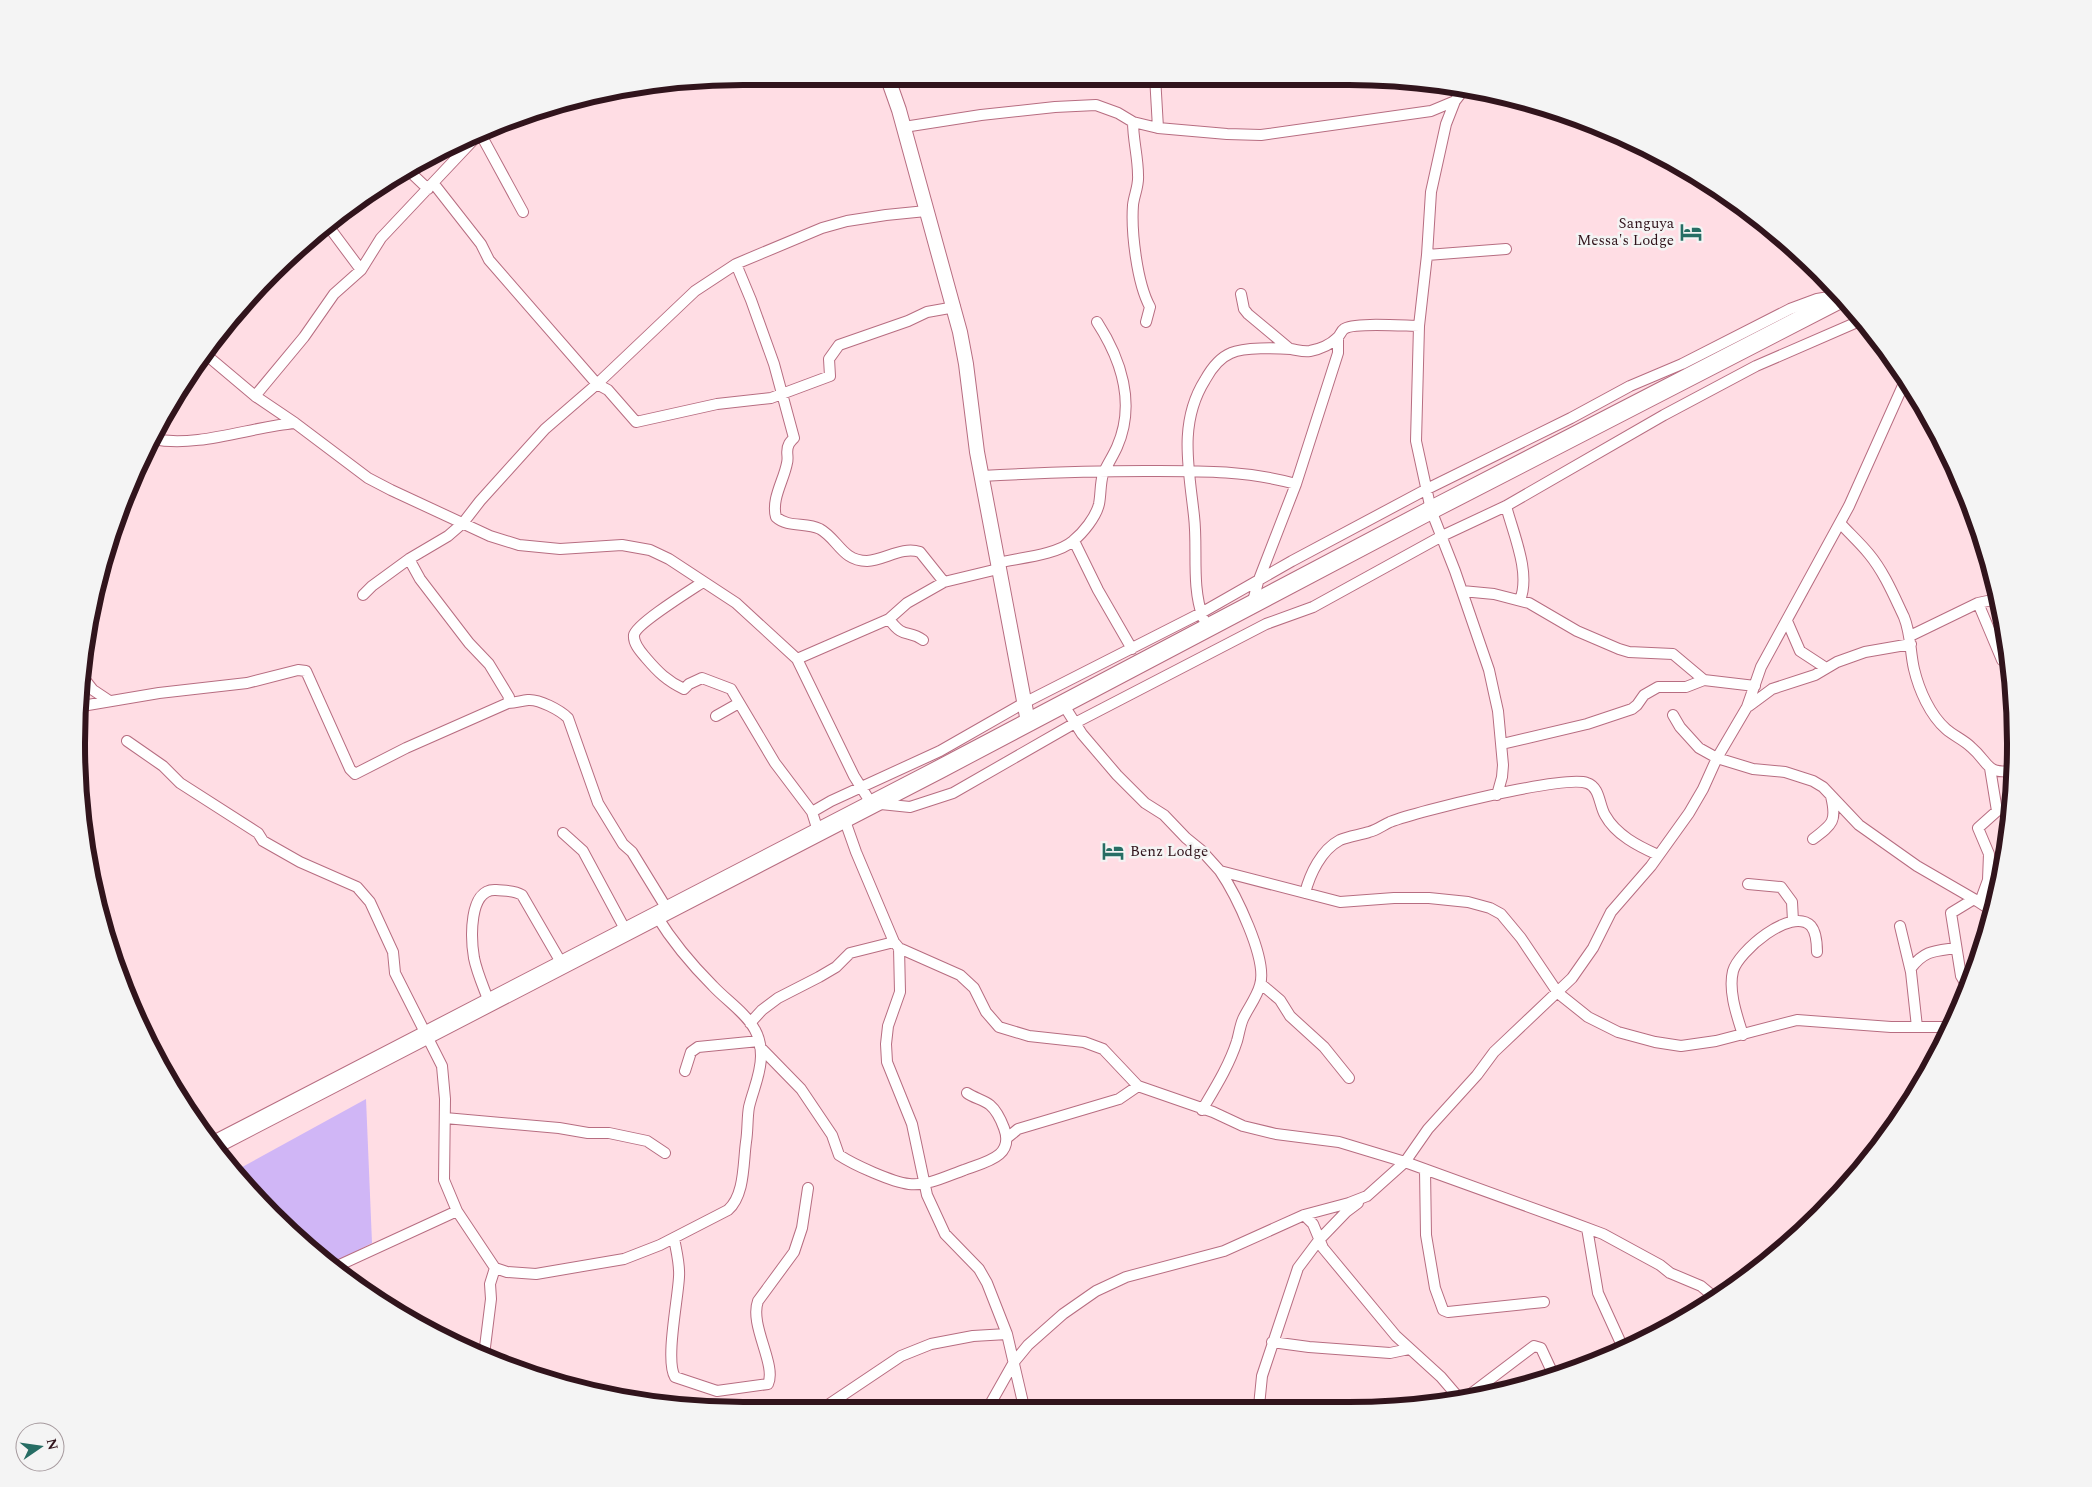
<svg xmlns="http://www.w3.org/2000/svg" width="2092" height="1487" font-family="Spectral,serif">
	<style>
		.green { fill: #d0b6f6 }
		.lines { fill: none; stroke-linecap: round; stroke-linejoin: round }
		.street-casing { stroke: #b76d81; stroke-width: 12 }
		.secondary-casing { stroke: #b76d81; stroke-width: 16 }
		.highway-casing { stroke: #b76d81; stroke-width: 20 }
		.street { stroke: #fff; stroke-width: 10 }
		.secondary { stroke: #fff; stroke-width: 14 }
		.highway { stroke: #fff; stroke-width: 18 }
		.labels { text-anchor: middle; dominant-baseline: central; stroke-width: 5; stroke-linejoin: round; paint-order: stroke }
		.poi-label { font-size: 15px; fill: #31141c; stroke: #f4f4f4; text-anchor: end }
		.rim { fill: none; stroke: #31141c; stroke-width: 6 }
	</style>
	<rect width="100%" height="100%" fill="#ffdde4"/>
	<path class="green" d="M366 1099 372 1243 329 1265 242 1184 235 1171Z"/>
	<g class="lines">
		<g class="street-casing">
			<path id="street" d="M1155 76 1158 128
				M1455 101 1446 124 1431 192 1427 255 1419 326 1416 441 1431 510 1455 571 1489 670 1494 693 1498 711 1503 765 1502 777 1497 795
				M1133 122C1133 140 1138 157 1138 175 1139 186 1134 195 1133 205 1131 232 1137 283 1150 307L1146 322
				M904 127 981 115 1055 107 1096 105 1118 113 1133 122 1158 128 1227 134 1261 135 1431 111 1455 101 1465 88
				M480 133 523 212
				M407 169 428 189
				M434 184 481 244 489 260 597 384 608 390 636 422 717 404 771 398 830 376 829 359 839 345 908 321 927 312 955 307
				M329 227 361 270
				M1427 255 1506 249
				M736 264 751 300 774 364 794 438C792 440 790 442 789 444 785 451 789 456 787 463 784 480 771 499 776 517 788 528 806 522 820 529 838 539 842 561 867 561 885 560 902 546 920 552L944 582
				M1241 294 1244 309 1248 314 1290 349
				M204 353 255 396 295 423 368 478 391 490 490 536 519 545 560 549 622 545 650 550 669 559 736 603 797 659 854 776 871 803 910 807 953 793 1075 723 1266 624 1313 607 1442 536 1506 506 1664 415 1756 366 1862 320
				M255 396 304 337 334 294 361 270 381 238 480 133
				M153 439C198 448 250 427 295 423
				M982 476C1036 473 1091 471 1145 471 1198 471 1245 470 1296 484
				M1506 506C1513 533 1531 573 1520 600
				M1840 523C1849 533 1860 543 1869 554 1884 572 1894 596 1904 617 1911 634 1910 652 1914 669 1919 690 1930 715 1946 729 1954 736 1964 740 1971 747 1990 763 1984 774 2014 771
				M1074 541 1098 590 1132 649
				M997 563C1018 558 1057 555 1073 541 1083 533 1096 517 1099 504 1101 494 1100 484 1103 474 1107 465 1113 456 1117 447 1136 404 1121 359 1097 322
				M703 582C691 590 636 624 634 635 633 644 641 652 646 658 658 672 667 681 684 689L689 684 702 678 731 689 775 763 812 812 818 831
				M1462 591 1494 594 1529 603 1577 631 1619 649 1629 652 1673 654 1704 680 1755 686
				M363 595 372 586 409 559 448 536 463 523 480 501 545 429 597 384 695 291 736 264 822 228 847 221 886 215 926 211
				M1978 603 2002 660
				M1252 605 1258 582 1296 484 1338 353V338
				M1203 618C1191 585 1198 550 1194 516 1189 469 1178 423 1205 380 1211 369 1219 358 1231 353 1244 347 1277 348 1291 349 1298 350 1303 352 1310 351 1320 349 1330 345 1337 338 1340 336 1341 331 1344 329 1353 322 1406 326 1419 326
				M889 619C904 640 908 629 923 640
				M1787 621 1800 651 1826 668
				M1910 636 1978 603 1997 599
				M797 659 889 619 907 603 944 582 998 569
				M82 676 93 690 108 700
				M508 703C516 703 520 701 528 700 539 699 560 710 568 718L598 803 623 844 632 852 667 909
				M1063 704 1082 734 1117 775 1145 803 1164 815 1186 838 1202 851 1220 871 1340 902 1394 898H1429L1468 902 1490 908 1501 914 1521 938 1558 993 1588 1017 1618 1032 1655 1042 1681 1046 1716 1041 1797 1020 1891 1027H1951
				M82 706 159 693 247 683 298 670 306 671 350 769 355 774 406 748 508 703 509 697 489 664 469 643 420 579 409 559
				M1749 706 1772 689 1815 675 1837 662 1865 652 1911 644
				M1673 715 1680 727 1699 748 1717 758 1753 769 1785 772 1813 781 1823 787 1859 825 1917 866 1974 899 1994 912
				M716 716 739 703
				M127 741 163 766 180 783 258 833 263 841 300 862 357 887 370 902 393 952 395 973 442 1066 445 1099 444 1180 457 1211 495 1268 507 1272 536 1274 624 1259 660 1245 728 1210C745 1195 743 1163 746 1142 748 1130 747 1118 749 1107 753 1090 761 1074 761 1056 761 1048 759 1037 755 1030 746 1013 726 1000 713 986 691 964 672 941 656 915
				M1502 744 1587 724 1632 709 1637 705 1644 695 1658 687H1686L1704 680
				M812 812 831 801 940 751 1024 703 1201 613 1292 561 1427 489 1571 418 1630 386 1682 364 1790 309 1817 299 1835 296
				M844 818 856 852 894 942 899 948 960 975 974 988 986 1012 999 1027 1029 1036 1084 1042 1103 1049 1138 1086 1213 1112 1243 1126 1276 1134 1339 1142 1405 1162 1568 1221 1603 1234 1660 1265 1670 1273 1701 1286 1713 1296
				M563 833 583 851 626 931
				M1813 839C1833 824 1837 821 1831 796
				M1748 884 1781 887 1792 902 1793 921
				M1305 893C1310 874 1321 850 1340 840 1349 836 1360 835 1369 832 1377 830 1383 825 1390 822 1418 811 1564 775 1587 783 1600 787 1599 805 1605 815 1616 835 1638 846 1658 855
				M1980 902 1988 880 1989 854 1978 828 1997 811 1990 768
				M1900 926 1911 972 1917 1027
				M899 948 900 992 888 1026 886 1044 887 1062 912 1124 927 1195 945 1234 979 1269 987 1283 1007 1334 1024 1407
				M1911 968C1925 950 1935 951 1956 948
				M1261 984 1280 1000 1290 1016 1324 1047 1349 1078
				M1967 986 1961 976 1951 913 1974 899
				M489 1002C484 988 477 973 474 958 471 940 468 888 496 890 505 891 514 890 522 895L562 964
				M750 1023 762 1010 778 998 819 977 836 967 850 953 894 942
				M1743 1035C1737 1016 1728 991 1733 971 1738 952 1791 906 1811 926 1816 932 1817 944 1817 952
				M760 1047 801 1089 832 1135 839 1155C854 1165 892 1182 909 1184 928 1186 947 1176 964 1170 985 1162 1015 1157 1004 1128 1001 1120 996 1110 990 1105 984 1100 974 1098 967 1093
				M685 1071 691 1052 698 1047 759 1041
				M1202 1110C1215 1088 1229 1066 1237 1041 1239 1034 1240 1026 1243 1019 1248 1008 1257 997 1260 985 1268 959 1235 893 1220 871
				M445 1118 559 1128 588 1133H609L647 1141 665 1153
				M1007 1138 1018 1129 1119 1099 1138 1086
				M1425 1170 1426 1235 1435 1288 1443 1310 1448 1312 1544 1302
				M1304 1215 1313 1224 1323 1248 1396 1336 1441 1377 1459 1398H1463L1468 1396 1534 1346 1541 1348 1554 1376
				M1587 1228 1598 1293 1624 1350
				M674 1238C676 1250 680 1264 679 1277 678 1299 665 1361 675 1377L717 1391 768 1384C777 1365 749 1325 758 1301L794 1252 802 1228 808 1188
				M333 1268 457 1211
				M1272 1342 1309 1347 1390 1353 1409 1349
				M484 1355 491 1299 490 1284 495 1268
				M1259 1406 1262 1376 1298 1268 1319 1240 1346 1212 1358 1203
				M988 1408 1014 1362 1028 1345 1063 1314 1096 1291 1126 1277 1224 1251 1304 1215 1349 1203 1367 1196 1405 1162 1428 1129 1477 1075 1494 1052 1572 978 1593 948 1611 912 1651 866 1689 813 1703 789 1717 758 1747 707 1761 667 1849 506 1905 381
				M822 1409 901 1356 931 1344 973 1336 1007 1334"/>
		</g>
		<g class="secondary-casing">
			<path id="secondary" d="M887 76 899 110 960 332 966 364 977 452 1028 722"/>
		</g>
		<g class="highway-casing">
			<path id="highway" d="M216 1144 940 769 1431 510 1844 297"/>
		</g>
		<use href="#street" class="street"/>
		<use href="#secondary" class="secondary"/>
		<use href="#highway" class="highway"/>
	</g>
	<defs>
		<g id="hotel-bare" transform="scale(1.725)"><path d="M-6-4.5h1.5V1H6V5H4.5V3h-9V5H-6ZM-4 0a1.8 1.8 0 1 1 3.6 0ZM.5 0V-2.5h3Q6-2.5 6 0Z" fill="#266d64" stroke="#f4f4f4" stroke-width="2.5" paint-order="stroke"/></g>
	</defs>
	<g fill-rule="evenodd">
		<use href="#hotel-bare" x="1691" y="232"/>
		<use href="#hotel-bare" x="1113" y="851"/>
	</g>
	<g class="labels">
		<g class="poi-label">
			<text x="1674" y="223">Sanguya<tspan x="1674" dy="17">Messa's Lodge</tspan></text>
			<text x="1130" y="851" text-anchor="start">Benz Lodge</text>
		</g>
	</g>
	<path d="M0 0H2092V1487H0ZM743 85H1349A658 658 0 0 1 2007 743V744A658 658 0 0 1 1349 1402H743A658 658 0 0 1 85 744V743A658 658 0 0 1 743 85Z" fill="#f4f4f4" fill-rule="evenodd"/>
	<path class="rim" d="M743 85H1349A658 658 0 0 1 2007 743V744A658 658 0 0 1 1349 1402H743A658 658 0 0 1 85 744V743A658 658 0 0 1 743 85Z"/>
	<g transform="translate(40 1447) rotate(77)"><circle r="24" fill="#f4f4f4" stroke="#a69a9e"/>
	<path d="M0-4L9 19L0 12L-9 19Z" fill="#266d64"/>
	<text y="-8" font-size="14" font-weight="bold" text-anchor="middle" fill="#31141c">N</text>
	</g>
</svg>
